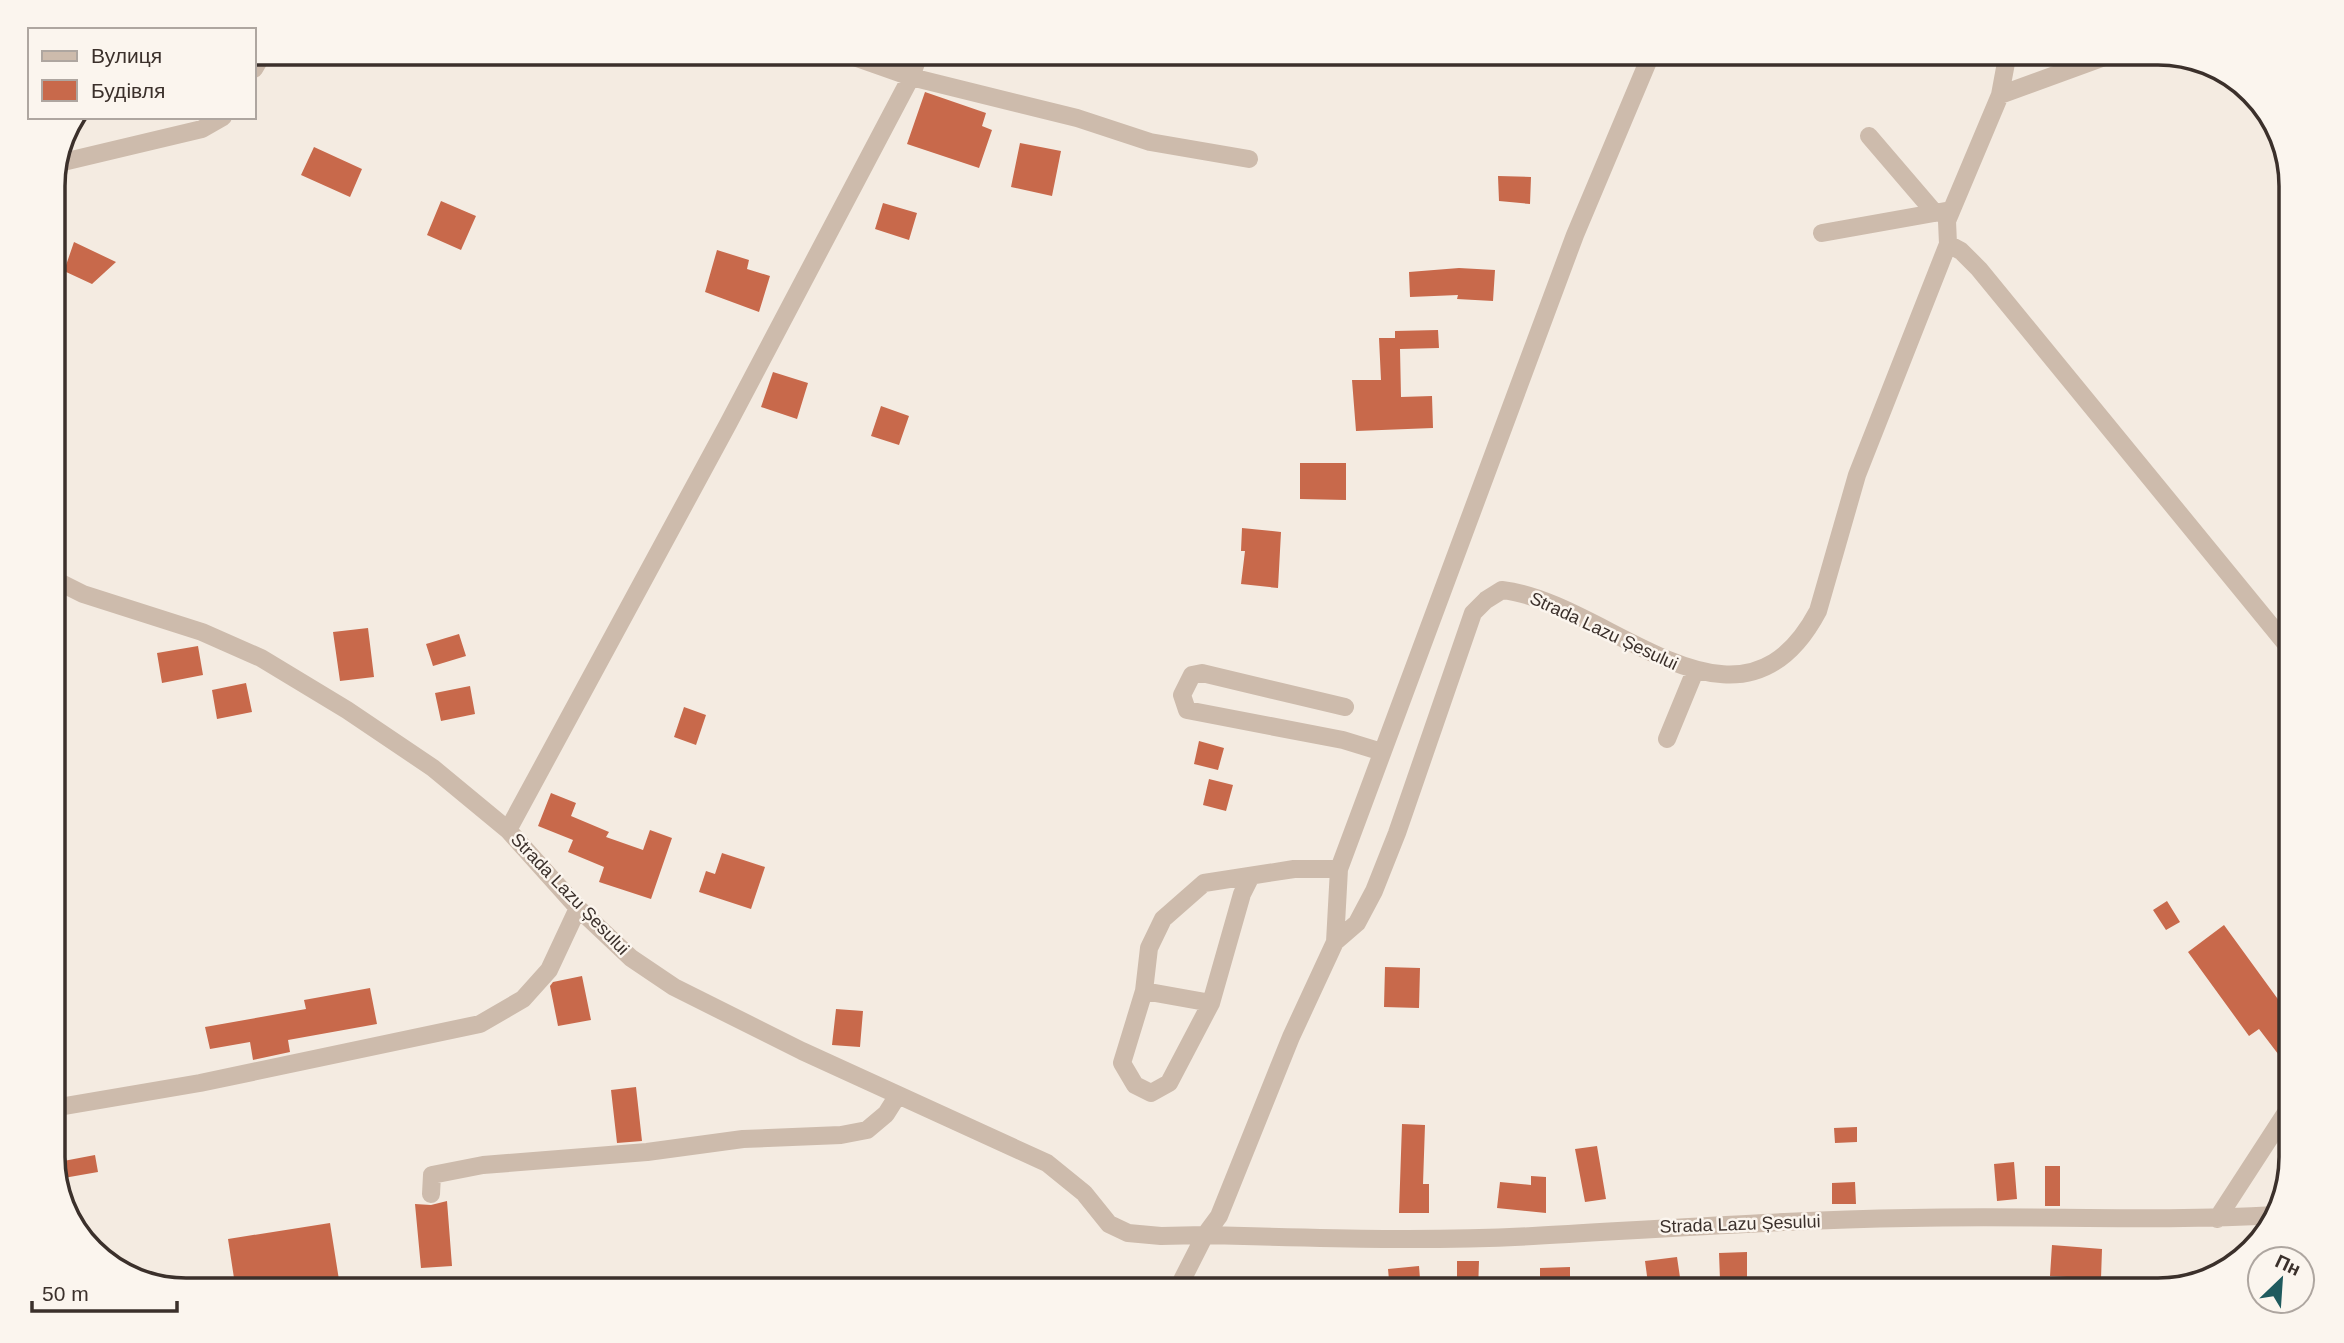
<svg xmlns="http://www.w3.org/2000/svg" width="2344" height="1343" font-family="Arial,sans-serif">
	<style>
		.building { fill: #c8694b }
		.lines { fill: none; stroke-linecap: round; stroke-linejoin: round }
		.minor { stroke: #cdbbac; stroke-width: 18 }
		.labels { text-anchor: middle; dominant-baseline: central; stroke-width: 5; stroke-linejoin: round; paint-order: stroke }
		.street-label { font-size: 18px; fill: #3b302b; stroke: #fbf5ee }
		.rim { fill: none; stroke: #3b302b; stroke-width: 3.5 }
	</style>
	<rect width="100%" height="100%" fill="#f4ebe1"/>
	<path class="building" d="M925 92 986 113 982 126 992 130 979 168 907 144Z
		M1020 143 1061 151 1052 196 1011 187Z
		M314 147 362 169 350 197 301 175Z
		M1498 176 1531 177 1530 204 1499 201Z
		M441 201 476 216 461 250 427 235Z
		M883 203 917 213 909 240 875 229Z
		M74 242 116 262 92 284 64 271Z
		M717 250 749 260 747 269 770 276 759 312 705 292Z
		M1459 268 1495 270 1493 301 1457 299 1458 295 1410 297 1409 272Z
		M1438 330 1439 348 1400 349 1401 397 1432 396 1433 428 1356 431 1352 380H1381L1379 338H1395V331Z
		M773 372 808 383 797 419 761 407Z
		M881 406 909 416 899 445 871 436Z
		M1300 463H1346V500L1300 499Z
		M1242 528 1281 532 1278 588 1241 584 1245 551H1241Z
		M368 628 374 677 340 681 333 632Z
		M459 634 466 656 433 666 426 644Z
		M198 646 203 675 162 683 157 653Z
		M246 683 252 712 217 719 212 690Z
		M470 686 475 714 441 721 435 693Z
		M684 707 706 715 696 745 674 737Z
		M1199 741 1224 748 1218 770 1194 764Z
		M1209 779 1233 785 1226 811 1203 805Z
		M551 793 576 803 571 816 609 832 606 837 643 850 650 830 672 838 651 899 599 882 604 867 568 852 573 840 538 826Z
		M722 853 765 867 751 909 699 892 706 871 715 874Z
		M2167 901 2180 922 2166 930 2153 910Z
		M2224 925 2291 1017V1071L2259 1029 2249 1036 2188 952Z
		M1385 967 1420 968 1419 1008 1384 1007Z
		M582 976 591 1020 558 1026 550 986 553 982Z
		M370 988 377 1024 288 1040 290 1052 253 1060 250 1042 210 1049 205 1027 306 1009 304 1000Z
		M836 1009 863 1011 860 1047 832 1045Z
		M636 1087 642 1141 617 1143 611 1090Z
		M1402 1124 1425 1125 1423 1184H1429V1213H1399Z
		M1857 1127V1142L1835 1143 1834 1128Z
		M1597 1146 1606 1199 1585 1202 1575 1149Z
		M95 1155 98 1172 58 1179 53 1163Z
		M2014 1162 2017 1199 1997 1201 1994 1164Z
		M2045 1166H2060V1206H2045Z
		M1531 1176 1546 1177V1213L1497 1208 1500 1182 1531 1185Z
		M1855 1182 1856 1204H1832V1183Z
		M447 1201 452 1266 421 1268 415 1204 431 1205Z
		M330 1223 339 1280 271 1291H236L228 1239Z
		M2052 1245 2102 1249 2101 1279 2050 1276Z
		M1747 1252V1279L1720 1280 1719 1253Z
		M1677 1257 1682 1291H1649L1645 1261Z
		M1457 1261H1479L1478 1291H1457Z
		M1419 1266 1421 1291H1390L1388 1269Z
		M1570 1267V1291H1540V1268Z"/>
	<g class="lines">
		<path class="minor" d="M840 52 911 77 920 52
			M254 69 264 52
			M2000 95 2118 52
			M1869 136 1935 213
			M59 163 202 129 223 117
			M1822 233 1951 210
			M1948 244 1961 251 1979 269 2291 650
			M53 579 83 594 202 632 261 658 347 710 433 768 508 830 578 908 631 958 674 987 802 1051 1047 1163 1084 1193 1109 1224 1128 1233 1161 1236 1205 1235 1219 1216 1291 1037 1335 942 1339 869 1575 235 1652 52
			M1345 707 1202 673 1192 675 1182 695 1187 710 1343 740 1382 752
			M1667 739 1695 671
			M508 830 728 424 911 77 1077 118 1150 142 1249 159
			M1251 876 1242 894 1211 1003 1169 1083 1151 1093 1135 1085 1122 1063 1144 991 1149 948 1163 919 1204 883 1294 869H1339
			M1335 942 1357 923 1374 891 1397 833 1473 613 1486 600 1502 590C1609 602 1739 760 1818 611L1857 475 1948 244 1947 221 2000 95 2008 52
			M1144 991 1211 1003
			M59 1107 200 1083 480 1024 523 999 549 970 578 908
			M431 1194 432 1175 483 1165 647 1152 743 1139 841 1135 867 1130 886 1114 898 1095
			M2217 1219 2291 1105
			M1177 1290 1205 1235C1314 1238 1424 1242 1533 1236 1659 1229 1784 1220 1910 1218 2032 1215 2154 1222 2276 1215"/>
	</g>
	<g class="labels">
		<g class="street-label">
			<text transform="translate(1604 631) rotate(25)">Strada Lazu Șesului</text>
			<text transform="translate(570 894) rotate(46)">Strada Lazu Șesului</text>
			<text transform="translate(1740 1224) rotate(-2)">Strada Lazu Șesului</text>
		</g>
	</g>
	<path d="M0 0H2344V1343H0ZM186 65H2158A121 121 0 0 1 2279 186V1157A121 121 0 0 1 2158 1278H186A121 121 0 0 1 65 1157V186A121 121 0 0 1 186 65Z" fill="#fbf5ee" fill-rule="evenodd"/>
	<path class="rim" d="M186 65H2158A121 121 0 0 1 2279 186V1157A121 121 0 0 1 2158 1278H186A121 121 0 0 1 65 1157V186A121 121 0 0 1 186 65Z"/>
	<rect x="28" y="28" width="228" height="91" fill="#fbf5ee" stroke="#aea6a0" stroke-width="2"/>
	<rect x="42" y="51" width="35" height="10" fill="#cdbbac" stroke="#aea6a0" stroke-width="2"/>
	<text x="91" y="63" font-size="21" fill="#3b302b">Вулиця</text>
	<rect x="42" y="80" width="35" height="21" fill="#c8694b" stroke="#aea6a0" stroke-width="2"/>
	<text x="91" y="98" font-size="21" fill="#3b302b">Будівля</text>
	<g transform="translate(2281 1280) rotate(25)"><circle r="33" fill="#fbf5ee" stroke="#aea6a0" stroke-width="2"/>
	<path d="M0-5L12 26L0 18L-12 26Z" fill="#1f5a5e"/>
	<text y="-10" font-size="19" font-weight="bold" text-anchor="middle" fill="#3b302b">Пн</text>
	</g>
	<path d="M32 1301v10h145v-10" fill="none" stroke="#3b302b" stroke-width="3.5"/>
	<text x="42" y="1301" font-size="21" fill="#3b302b" stroke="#fbf5ee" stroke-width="5" paint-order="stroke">50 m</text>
</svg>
